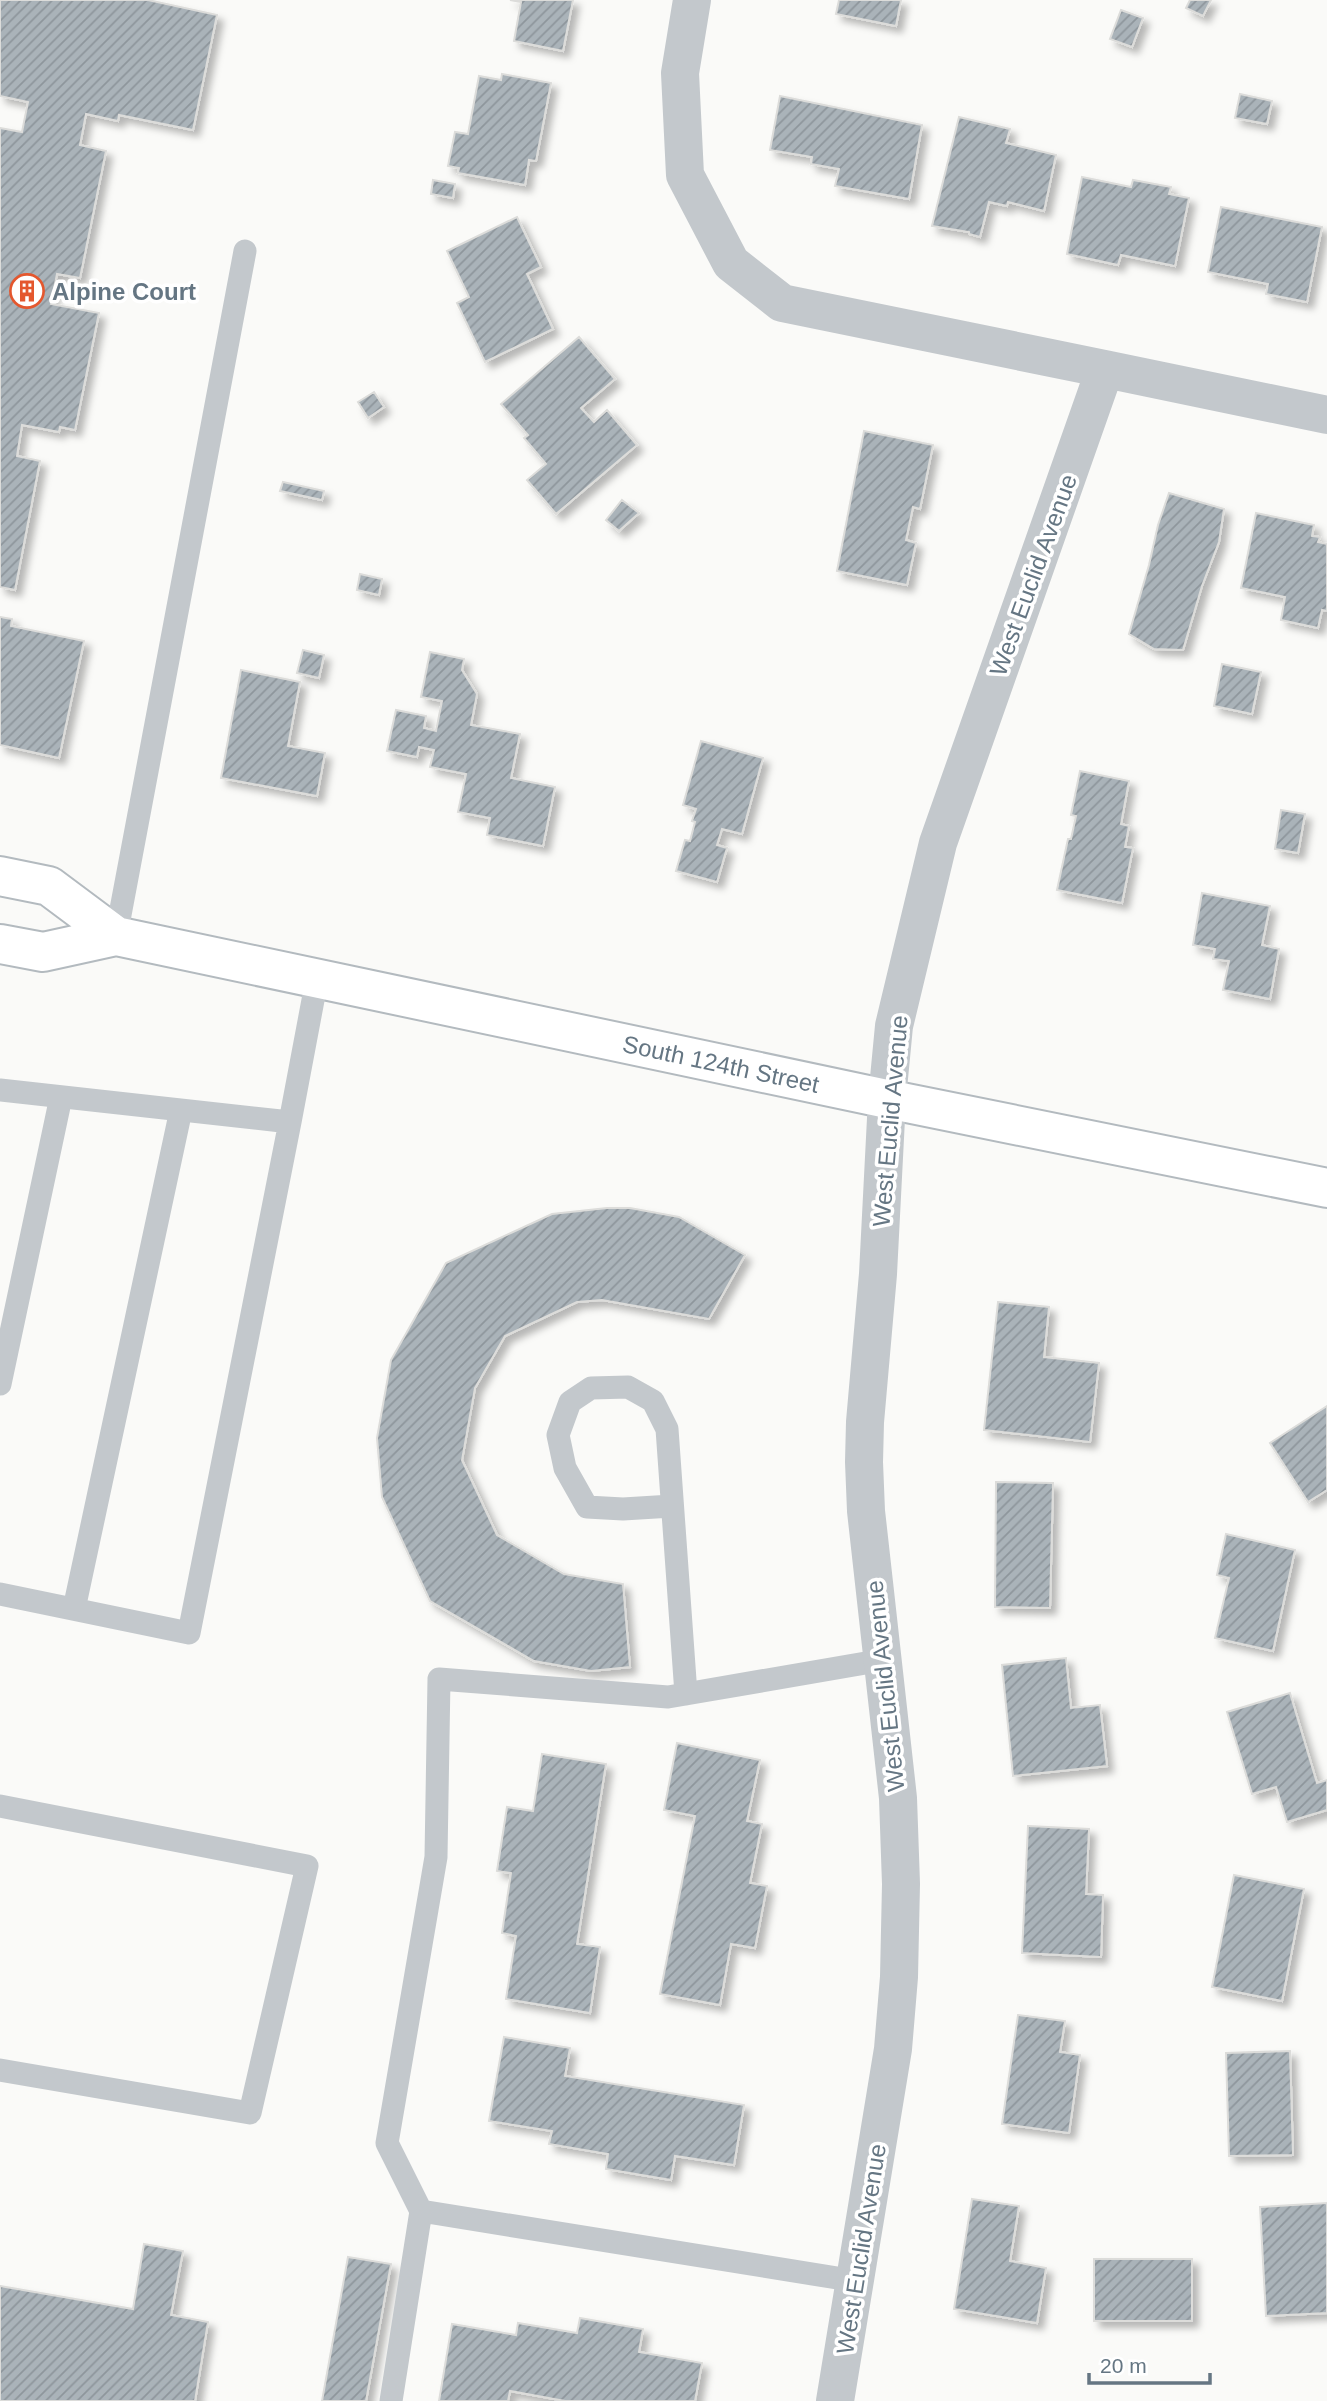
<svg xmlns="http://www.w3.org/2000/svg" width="1327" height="2401" font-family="Arial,sans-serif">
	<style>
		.building { fill: url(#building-hatch); stroke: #dcdcda; stroke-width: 2; filter: url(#shadow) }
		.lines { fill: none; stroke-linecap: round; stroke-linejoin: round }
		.secondary-casing { stroke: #b3babf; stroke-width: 42 }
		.lane { stroke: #c3c8cc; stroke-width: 23 }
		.street { stroke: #c3c8cc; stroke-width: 38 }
		.secondary { stroke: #fff; stroke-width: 38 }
		.labels { text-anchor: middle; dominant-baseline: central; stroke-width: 7; stroke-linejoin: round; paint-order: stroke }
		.poi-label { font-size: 24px; font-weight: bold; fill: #657683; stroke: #fff; text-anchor: start }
		.street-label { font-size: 24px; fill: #657683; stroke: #fff }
	</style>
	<defs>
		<pattern id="building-hatch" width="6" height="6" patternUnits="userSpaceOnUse" patternTransform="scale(1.75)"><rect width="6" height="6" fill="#aab3b9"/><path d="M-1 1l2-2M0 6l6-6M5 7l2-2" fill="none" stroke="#8e969c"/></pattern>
		<filter id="shadow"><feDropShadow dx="6" dy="6" stdDeviation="3.5" flood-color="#0004"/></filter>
	</defs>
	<rect width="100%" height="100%" fill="#fafaf8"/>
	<path class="building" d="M0 0H148L217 15 193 130 119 115 118 121 86 114 80 145 106 151 80 278 57 274 51 304 99 313 75 430 60 427 59 432 22 425 17 456 40 461 15 590 0 587V128L22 132 28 102 0 96Z
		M510 0H573L563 51 514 41 521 2Z
		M839 0H901L896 26 836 14Z
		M1190 0H1211L1203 16 1186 8Z
		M1121 10 1143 18 1132 47 1110 39Z
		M502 74 551 83 536 161 529 160 525 185 458 173 459 168 448 166 455 132 468 134 479 76 501 80Z
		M1240 94 1272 101 1267 124 1235 118Z
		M780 96 922 125 909 199 835 186 839 169 811 164 812 157 770 150Z
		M959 117 1010 129 1006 143 1056 155 1044 211 1008 202 1007 206 989 202 980 237 969 234V232L932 226Z
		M1082 177 1131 187 1133 180 1171 187 1169 194 1189 198 1175 266 1121 255 1118 265 1067 254Z
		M433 180 455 184 453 198 431 194Z
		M1221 207 1322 227 1307 302 1266 294 1268 284 1208 272Z
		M517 217 541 267 527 274 553 329 485 362 457 303 469 297 447 251Z
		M579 337 615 379 581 408 594 422 607 410 637 445 556 514 527 480 546 464 524 438 528 435 501 404Z
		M374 392 384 407 368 418 358 402Z
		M864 431 933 445 920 509 913 507 906 540 916 543 907 585 837 571Z
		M283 482 324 491 322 500 280 491Z
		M1169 493 1224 509 1219 542 1202 586 1183 650 1154 649 1129 634 1149 565 1158 525Z
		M622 500 639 513 619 531 606 520Z
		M1256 513 1314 525 1312 536 1320 537 1318 542 1327 544V611L1322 610 1318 628 1281 620 1285 597 1241 588Z
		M360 574 382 579 379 595 357 590Z
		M0 617 12 619 11 626 84 641 59 758 0 745Z
		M303 650 324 655 319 678 297 673Z
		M430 652 464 659 462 670 477 694 471 725 520 734 511 778 555 787 543 846 487 835 490 818 458 812 466 774 430 767 434 750 419 747 417 757 387 751 396 710 426 716 424 728 436 731 442 701 421 697Z
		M1222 664 1261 672 1252 714 1214 706Z
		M241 670 300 682 288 746 325 753 317 796 221 778Z
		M701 741 763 758 742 834 722 829 717 845 727 848 717 882 676 871 685 840 690 841 695 822 692 821 696 809 683 805Z
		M1080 771 1129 781 1121 824 1129 826 1125 847 1133 848 1122 903 1057 890 1068 839H1071L1076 816 1071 815Z
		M1281 810 1305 814 1298 853 1275 849Z
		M1202 893 1270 906 1262 945 1279 949 1270 999 1223 990 1229 961 1213 959 1215 949 1193 945Z
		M607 1208H630L679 1217 745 1255 709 1319 602 1300 577 1302 505 1336 475 1388 462 1460 497 1535 564 1574 623 1584 630 1667 591 1671 534 1661 430 1601 382 1497 377 1438 391 1360 446 1263 552 1214Z
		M998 1302 1049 1307 1044 1357 1099 1363 1090 1442 984 1430Z
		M1327 1406V1490L1308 1502 1270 1443Z
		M996 1482 1053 1483 1050 1608 995 1607Z
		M1226 1534 1295 1550 1273 1651 1215 1638 1229 1578 1217 1575Z
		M1066 1658 1071 1708 1100 1705 1107 1766 1013 1776 1002 1665Z
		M1290 1693 1317 1783 1327 1780V1810L1287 1822 1276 1787 1252 1794 1227 1712Z
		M677 1743 760 1760 747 1821 762 1824 750 1883 767 1886 755 1948 731 1944 720 2005 660 1994 695 1816 664 1810Z
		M542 1754 606 1764 577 1944 600 1947 590 2013 506 1999 516 1936 502 1933 511 1873 497 1871 507 1807 533 1811Z
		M1028 1826 1089 1829 1086 1894 1103 1895 1101 1957 1022 1953Z
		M1234 1875 1304 1889 1282 2001 1212 1987Z
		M1018 2015 1065 2021 1060 2052 1080 2055 1069 2133 1002 2124Z
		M504 2037 570 2048 565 2076 744 2105 734 2165 675 2156 671 2180 606 2169 608 2154 549 2144 552 2131 489 2121Z
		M1290 2051 1293 2155 1229 2156 1226 2053Z
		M972 2199 1019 2206 1010 2261 1046 2268 1037 2323 954 2309Z
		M1327 2203V2313L1266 2316 1260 2207Z
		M144 2244 183 2251 171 2315 208 2322 195 2401H0V2286L133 2309Z
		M348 2257 391 2264 366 2401H322Z
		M1094 2259H1192V2321H1094Z
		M580 2318 643 2329 639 2352 702 2363 695 2401H565L510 2391 508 2401H439L452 2324 516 2335 518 2323 577 2333Z"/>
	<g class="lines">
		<g class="secondary-casing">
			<path id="secondary" d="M0 876 49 886 116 936
				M0 944 43 952 116 936 887 1099 1327 1188"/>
		</g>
		<path class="lane" d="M116 936 245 251
			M0 1090 290 1122 317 979
			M0 1384 61 1097
			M672 1506 623 1509 587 1507 565 1468 558 1435 570 1402 591 1388 628 1387 653 1401 667 1429 686 1694
			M0 1594 189 1633 290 1122
			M74 1609 181 1110
			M0 1806 307 1866 250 2113 0 2070
			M421 2211 856 2281
			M391 2401 421 2211 387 2143 436 1857 439 1679 668 1697 883 1660"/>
		<path class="street" d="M692 0 680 73 685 175 731 263 782 303 1105 369 938 843 894 1026 887 1099 878 1274 865 1422 864 1462 866 1511 898 1798 901 1884 899 1977 893 2049 835 2401
			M1105 369 1327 415"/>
		<use href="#secondary" class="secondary"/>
	</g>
	<defs>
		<g id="building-ring" transform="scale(1.75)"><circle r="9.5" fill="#fff" stroke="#e4572e" stroke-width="1.5"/><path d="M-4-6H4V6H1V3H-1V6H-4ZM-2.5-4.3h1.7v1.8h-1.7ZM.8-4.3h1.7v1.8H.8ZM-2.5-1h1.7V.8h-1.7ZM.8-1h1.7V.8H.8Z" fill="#e4572e"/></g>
	</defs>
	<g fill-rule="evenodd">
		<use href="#building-ring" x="27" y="291"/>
	</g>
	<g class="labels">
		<g class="poi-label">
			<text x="52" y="291">Alpine Court</text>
		</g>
		<g class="street-label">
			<text transform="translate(1033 575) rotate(-70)">West Euclid Avenue</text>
			<text transform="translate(721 1064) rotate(12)">South 124th Street</text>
			<text transform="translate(890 1121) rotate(-85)">West Euclid Avenue</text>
			<text transform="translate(885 1686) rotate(-96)">West Euclid Avenue</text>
			<text transform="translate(861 2249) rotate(-81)">West Euclid Avenue</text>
		</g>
	</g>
	<path d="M1089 2373v10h121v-10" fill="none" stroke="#657683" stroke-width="3.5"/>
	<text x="1100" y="2373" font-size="21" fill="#657683" stroke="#ffffff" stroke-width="5" paint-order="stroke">20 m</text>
</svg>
